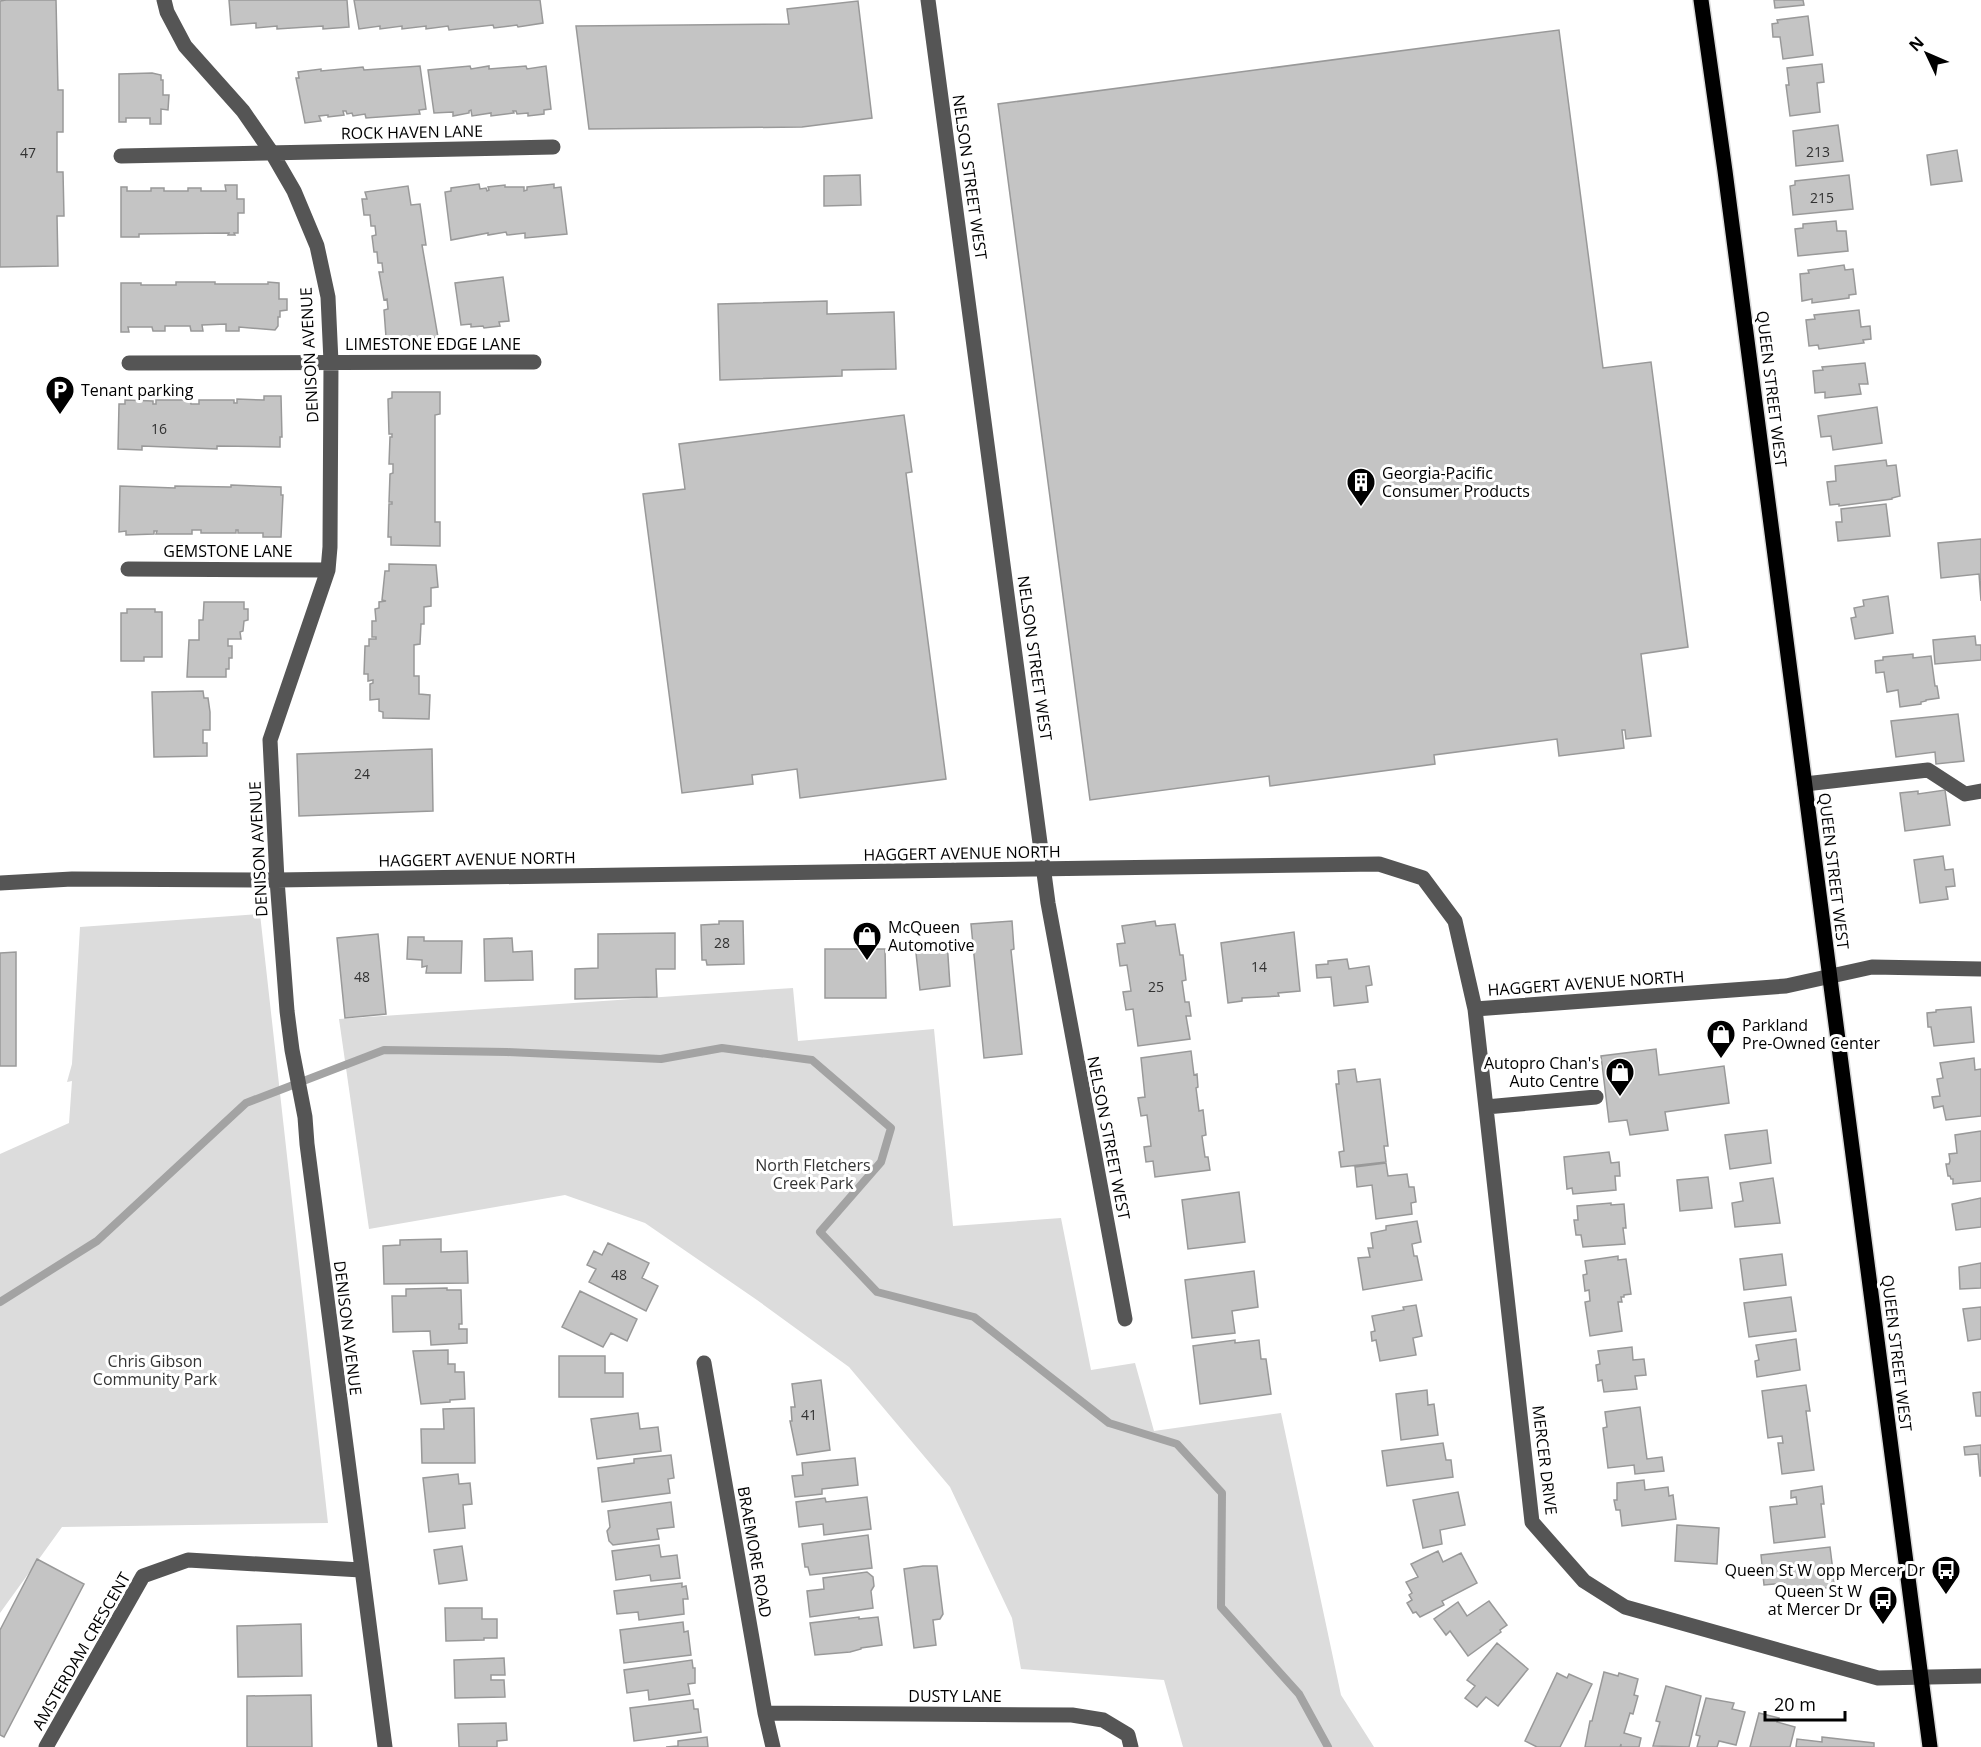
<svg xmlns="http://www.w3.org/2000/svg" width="1981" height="1747" font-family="'Open Sans',sans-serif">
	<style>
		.green { fill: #dcdcdc }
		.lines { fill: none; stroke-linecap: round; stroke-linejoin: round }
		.stream { stroke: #a3a3a3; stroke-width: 8 }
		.building { fill: #c4c4c4; stroke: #999; stroke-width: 1.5 }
		.major-casing { stroke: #dbdbdb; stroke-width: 18 }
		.minor { stroke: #555; stroke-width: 15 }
		.major { stroke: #000; stroke-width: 15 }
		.labels { text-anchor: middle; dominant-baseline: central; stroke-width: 6; stroke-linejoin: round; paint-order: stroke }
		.number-label { font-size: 14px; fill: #313131 }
		.street-label { font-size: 16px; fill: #000; stroke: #fff }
		.poi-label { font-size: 16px; fill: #000; stroke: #fff; text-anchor: start }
		.park-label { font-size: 16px; fill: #333; stroke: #fff }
	</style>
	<rect width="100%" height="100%" fill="#fff"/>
	<path class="green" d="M260 914 328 1523 62 1527 0 1613V1154L69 1123 72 1081 67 1082 72 1064 80 927Z
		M793 988 798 1041 934 1029 953 1226 1061 1218 1091 1370 1135 1363 1154 1431 1281 1413 1341 1695 1374 1747H1183L1164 1680 1021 1669 1012 1618 950 1487 849 1367 757 1300 645 1223 565 1195 369 1229 339 1019Z"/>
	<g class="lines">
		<path class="stream" d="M0 1302 97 1241 246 1103 384 1050 507 1052 661 1059 722 1048 812 1060 891 1128 881 1162 820 1232 877 1292 974 1317 1109 1423 1177 1444 1222 1493 1221 1607 1299 1694 1328 1747"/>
	</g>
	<path class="building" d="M6 0H56L58 90H63V132H57V172H63L64 216H57L58 266 0 267V1Z
		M229 0H347L349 27 323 29V26L277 29V26L256 28V23L231 25Z
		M354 0H540L543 23 518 27 517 25 494 28 493 25 449 30 448 26 426 29V26L402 29V26L380 29V26L359 29Z
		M1774 0H1803L1804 5 1775 8Z
		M858 1 872 118 802 127 589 129 576 26 789 24 787 9Z
		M1808 16 1813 55 1783 59 1780 37H1773L1772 24 1778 23 1777 20Z
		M1559 30 1603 368 1651 362 1688 647 1641 654 1651 736 1626 739 1625 730H1622L1624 748 1559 756 1557 739 1434 755 1435 764 1270 786 1269 776 1090 800 998 104Z
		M1822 64 1824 82 1817 83 1820 112 1790 116 1786 85H1789L1787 68Z
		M420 66 426 109 419 110 420 114 366 118 365 114 353 116 352 113 347 114 346 111H343L344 115 328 117V115L319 116 321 121 305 123 296 78H299L298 72 321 69V71L363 67 364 70Z
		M470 66 471 69 489 66V69L526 66 527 69 546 66 551 109 544 110V114L528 116V113L517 114 516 111H513L514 113 491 116V113L472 116 471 110 469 111V113L453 116V112L434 113 428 70Z
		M152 73 161 75V80H163V95H169L168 110 161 109V124H150V118H126V122H119V74Z
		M1838 125 1843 161 1796 166 1793 131Z
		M1957 150 1962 181 1931 185 1927 155Z
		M860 175 861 205 824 206V176Z
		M1849 175 1853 209 1793 215 1790 186 1795 185V181Z
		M479 184 480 189 486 188 487 191 489 190 488 187 505 185V187H524V191L527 190V187L554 184V188L561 187 567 234 525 238V233L507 235 506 232 488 235V233L451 240 445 192 451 191V188Z
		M225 185H237V199H244V213H238V233H234L235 235H228L229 233 139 234V237H121V187H127V191H151V188H164V191H188V188H201V191H226Z
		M408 186 411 205 420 204 426 245H422L438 337 391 344 390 336 386 337 384 310 388 309 387 299 384 300 379 272H383L382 263H378L377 252H374L372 236 376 235 375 226H371L370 215H364L362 199H367L365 192Z
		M1836 221 1837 231H1846L1848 251 1798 256 1795 229 1803 228V224Z
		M1844 265 1845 270 1853 269 1856 294 1849 295V298L1812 303V299L1802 301 1800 274 1809 273 1808 270Z
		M503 277 509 321 499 322 500 326 484 328 483 326 471 327V324L461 325 455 283Z
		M176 282H215V284H268V282L279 283V299H287V310L280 311V317H278V326L275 330 239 327V331H226V324L202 325 203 331H191L190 326H165V331H153L152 327H128L129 332H121V283H141V285H176Z
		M827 301V314L894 312 896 369 842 370V376L720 380 718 304Z
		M1859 310 1861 327 1870 326 1871 339 1863 340 1864 343 1819 349 1818 345 1809 346 1806 320 1815 319 1814 315Z
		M1865 363 1868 384H1859L1861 394 1825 398V392L1815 393 1813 371 1823 370 1822 367Z
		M392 392H440V414L435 415V522H440V546L391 545V537H388L389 504H392V502H389L390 474 393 473V464H389L390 437H392V434H389L388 399 392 398Z
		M264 396H281L282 437H280V447L217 446V449L142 446V450L118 449 119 404H125V400L153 401V404H156V400H190L191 404H199V400H234V403H237V399L264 400Z
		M1877 407 1882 443 1833 450 1831 436 1821 437 1818 416Z
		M904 415 912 472 906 473 946 779 800 798 797 769 752 775 753 784 682 793 643 494 685 489 679 444Z
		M1886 460 1887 466 1896 465 1900 496 1892 498V499L1839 506V504L1830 505 1827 482 1836 481 1835 466Z
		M231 485 281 487V495H283L281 537H263V533H238V530H236V533H201V530H192V534H156L157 531H154V534L126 535V531L119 532 120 486 175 488V486L231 487Z
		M1886 504 1890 536 1838 541 1836 522H1842L1841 509Z
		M1981 539V601L1979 574 1941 578 1938 543Z
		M389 564 436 565 438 587 431 588V606L424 607V624H421L420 644 414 645V676H419V694L430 695 429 719 383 718V712L379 711V699L370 700V684L373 683V680L368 681V674H364L365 646H369V639H376V637H372V621H376L375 609 379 608V602L386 601 382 600 385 571H389Z
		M1888 596 1893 633 1855 639 1851 618 1856 617 1854 608 1864 606 1863 600Z
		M204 602H244V609H248V620L244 621 243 631 240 632 241 639H228V646H232V658H229V669H226V677H187L189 640H199V620H203Z
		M127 609H155V612H162V657H144V661H121V613H127Z
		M1975 636 1976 645H1981V660L1935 664 1933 640Z
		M1913 654V658L1931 656 1935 686H1937L1939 698 1926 700V701L1921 702V704L1900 707 1898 690 1887 692 1884 672 1876 673 1875 661 1883 660V657Z
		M203 691 204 698H208L210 712V730H203V743H207V756L154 757 152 692Z
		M1958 714 1964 761 1936 764 1935 752 1896 757 1891 721Z
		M432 749 433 811 299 816 297 754Z
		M1945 790 1950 825 1905 831 1900 793 1918 791V794Z
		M1943 856 1945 870 1953 869 1955 886 1946 887 1948 899 1920 903 1914 860Z
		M719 921H743L744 964 707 965 706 960H702L701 925 719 924Z
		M1012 921 1014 949 1011 950 1022 1054 984 1058 971 924Z
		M1155 921 1156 926 1175 924 1180 955H1183L1186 980 1182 981 1185 1002H1189L1191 1016H1186L1190 1039 1138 1046 1133 1009 1126 1010 1123 992 1131 991 1127 965 1120 966 1117 944 1125 943 1122 926Z
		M1294 932 1300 991 1278 993 1279 996 1242 998V1001L1228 1003 1221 943Z
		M675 933V969H656L657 997 575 999V969L598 968V934Z
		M378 934 386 1014 345 1018 337 938Z
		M408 937H424V941H462L461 973H426L427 966 422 967V960L407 959Z
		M512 938 513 952 532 951 533 980 485 981 484 939Z
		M947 941 950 986 920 990 915 944Z
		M825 949H885L886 998H825Z
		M16 952V1066H0V953Z
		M1347 959 1349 969 1369 966 1372 985 1366 986 1368 1002 1334 1006 1331 977 1317 978 1316 965 1328 964V961Z
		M1971 1007 1974 1042 1934 1046 1931 1027H1928L1927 1013 1936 1012V1010Z
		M1656 1049 1659 1075 1724 1066 1729 1103 1665 1112 1668 1130 1630 1135 1627 1120 1609 1122 1601 1056Z
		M1191 1051 1194 1075 1197 1074 1198 1087 1196 1088 1199 1111 1203 1110 1206 1135 1202 1136 1205 1157H1208L1210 1170 1155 1177 1153 1161 1146 1162 1144 1147 1151 1146 1147 1115 1141 1116 1138 1098 1145 1097 1141 1058Z
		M1974 1058 1975 1070 1981 1069V1116L1946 1120 1943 1106 1934 1108 1932 1097 1940 1096 1937 1079 1943 1078 1940 1063Z
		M1355 1069 1357 1082 1380 1079 1388 1146H1384L1386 1162 1341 1167 1339 1152 1344 1151 1336 1084H1339L1338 1071Z
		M1767 1130 1771 1163 1730 1169 1725 1135Z
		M1981 1131V1181L1953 1184V1179H1951L1950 1176H1948L1946 1164H1949L1950 1161 1949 1154 1957 1153 1955 1135Z
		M1609 1152 1611 1163 1619 1162 1620 1176H1615L1616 1190 1573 1194 1572 1188 1567 1189 1564 1157Z
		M1386 1163 1388 1176 1407 1174 1409 1187H1414L1416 1202 1411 1203 1412 1214 1376 1219 1372 1185 1357 1187 1355 1167Z
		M1708 1177 1712 1208 1680 1211 1677 1180Z
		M1773 1178 1780 1223 1735 1227 1732 1203 1743 1201 1740 1183Z
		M1239 1192 1245 1242 1188 1249 1182 1200Z
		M1981 1198V1227L1956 1230 1952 1204Z
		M1611 1203V1205L1624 1204 1626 1228H1623L1625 1244 1583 1247 1581 1235H1576L1574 1220H1578L1577 1206Z
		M1417 1221 1421 1242 1412 1244 1414 1256H1417L1422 1280 1363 1290 1358 1258 1370 1257 1368 1248H1373L1371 1233 1386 1230V1226Z
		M441 1239V1252L467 1251 468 1283 384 1284 383 1246 400 1245V1240Z
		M608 1243 649 1263 642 1278 658 1286 646 1311 589 1282 596 1269 587 1265 594 1251 602 1255Z
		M1782 1254 1786 1285 1744 1290 1740 1259Z
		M1618 1256V1260L1626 1259 1631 1294 1624 1295V1297H1621L1622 1302H1618L1622 1331 1590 1336 1585 1302 1590 1301 1589 1290 1585 1291 1583 1275 1587 1274 1585 1261Z
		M1981 1263V1288L1960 1289 1959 1267Z
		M1254 1271 1258 1307 1232 1311 1235 1333 1192 1338 1185 1280Z
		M447 1288V1290H461L462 1324H459V1329H467V1343L431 1345 430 1331 393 1332 392 1296H406V1289Z
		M580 1291 637 1319 627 1341 611 1333 603 1347 562 1327Z
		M1791 1297 1796 1331 1749 1337 1744 1303Z
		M1416 1305 1422 1336 1413 1338 1416 1355 1380 1361 1376 1340 1372 1341 1371 1332 1375 1331 1372 1316 1404 1310 1403 1307Z
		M1981 1307V1339L1968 1341 1963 1309Z
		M1796 1339 1800 1370 1757 1377 1755 1361 1759 1360 1756 1345Z
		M1235 1340V1343L1259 1340 1261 1359H1266L1271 1394 1200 1404 1193 1346Z
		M1632 1347 1633 1360 1644 1359 1646 1375 1635 1376 1637 1389 1604 1392 1602 1380 1598 1381 1596 1365 1600 1364 1598 1351Z
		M448 1350V1364H455V1372H464L465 1399 450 1400V1402L421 1404 413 1351Z
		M559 1356H605V1373H623V1397H559Z
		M821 1380 830 1450 797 1455 790 1421H792L791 1407H795L792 1384Z
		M1806 1385 1810 1411H1806L1814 1470 1782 1474 1778 1443H1783L1782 1436 1768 1438 1762 1391Z
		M1427 1390 1428 1405 1434 1404 1438 1435 1401 1440 1396 1394Z
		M1981 1392V1416H1976L1973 1393Z
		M1640 1407 1647 1459 1662 1457 1664 1471 1635 1474 1634 1465 1608 1468 1603 1428 1607 1427 1605 1412Z
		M474 1408 475 1463H422L421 1429H444L443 1409Z
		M638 1413 640 1429 658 1427 661 1451 597 1459 591 1419Z
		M1443 1443 1446 1460H1451L1453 1477 1387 1486 1382 1451Z
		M1981 1445V1476H1980L1978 1454 1965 1455 1964 1447Z
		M671 1455 674 1478 668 1479 670 1493 602 1502 598 1468 634 1463V1459Z
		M855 1458 858 1485 822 1489V1494L795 1497 792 1476 803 1475 802 1463Z
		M458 1474 459 1484 470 1483 472 1504 463 1505 465 1528 429 1532 423 1478Z
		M1644 1480 1645 1490 1668 1487 1669 1496 1673 1495 1676 1519 1622 1526 1620 1510H1616L1614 1500H1617V1483Z
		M1822 1486 1824 1504H1821L1825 1537 1774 1543 1770 1507 1797 1504 1796 1497 1791 1498V1491Z
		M1458 1492 1465 1525 1440 1530 1442 1544 1423 1548 1413 1500Z
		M867 1497 871 1529 824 1535 823 1524 799 1527 796 1502 825 1498 826 1502Z
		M671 1502 674 1527 657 1529 659 1539 613 1545 609 1541 607 1531 610 1527 608 1511Z
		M1677 1525 1719 1528 1717 1564 1675 1561Z
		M868 1535 872 1568 810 1575 808 1567H805L802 1544Z
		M659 1545 661 1557 677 1555 680 1578 651 1581 650 1575 616 1580 612 1551Z
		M462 1546 467 1580 439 1584 434 1550Z
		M1830 1547 1835 1587 1807 1590 1806 1587 1785 1589 1784 1583 1764 1585 1761 1555Z
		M1438 1551 1443 1562 1461 1553 1477 1583 1442 1601 1444 1605 1420 1617 1416 1612 1413 1613 1407 1603 1412 1600 1409 1595 1412 1593 1406 1582 1418 1577 1411 1564Z
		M37 1559 84 1584 4 1737 0 1735V1630Z
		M923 1566H937L943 1614 940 1619 933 1620 936 1645 914 1648 904 1569Z
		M867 1572 873 1577 874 1586 871 1591 873 1608 810 1617 807 1591 824 1589 823 1578Z
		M682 1583V1587L686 1586 688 1599H683L684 1614 639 1620 638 1612 617 1614 614 1591Z
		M1489 1601 1507 1625 1500 1630 1501 1632 1468 1656 1450 1631 1446 1635 1434 1619 1458 1602 1467 1616Z
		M445 1608H482V1619H497V1638H484V1640L446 1641Z
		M859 1617V1619L878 1617 882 1645 861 1648V1649L850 1652 815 1655 810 1623Z
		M683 1622 684 1632 688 1631 691 1655 624 1663 620 1630Z
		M301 1624 302 1676 238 1677 237 1626Z
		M1497 1643 1528 1669 1498 1706 1486 1697 1477 1707 1465 1698 1475 1686 1467 1680Z
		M504 1658 505 1675H491V1680H504L505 1697 455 1698 454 1660Z
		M692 1660 693 1668H695V1683L688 1684 690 1694 649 1700 648 1690 627 1693 624 1670Z
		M1604 1672 1618 1676 1619 1673 1638 1679 1634 1695 1638 1696 1633 1714 1630 1713 1624 1733 1641 1738 1639 1747H1621V1744L1620 1747H1585L1590 1721H1592Z
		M1557 1673 1567 1678 1569 1674 1592 1684 1560 1747H1537L1525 1741Z
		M1666 1686 1701 1696 1689 1747 1653 1746 1660 1722 1656 1721Z
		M311 1695 312 1747H247V1696Z
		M1706 1698 1734 1703 1732 1709 1745 1712 1736 1745 1719 1741 1717 1747H1697L1700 1736 1696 1735Z
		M693 1700 694 1709H698L701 1732 634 1741 630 1708Z
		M1759 1713 1779 1718 1777 1722 1795 1727 1790 1747H1750Z
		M506 1723 507 1740 497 1741V1747H459L458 1724Z
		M707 1737 708 1747H666L678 1746V1741Z
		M1822 1737 1874 1743V1747H1796L1797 1739 1822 1742Z"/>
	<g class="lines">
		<g class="major-casing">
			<path id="major" d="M1701 0 1725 171 1930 1747"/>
		</g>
		<path class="minor" d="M164 0 167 12 185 46 243 111 272 153 294 191 317 246 328 297 331 362 330 547 328 570 270 740 277 880 287 1011 292 1050 305 1117 307 1144 385 1747
			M928 0 1048 903 1125 1319
			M121 156 553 147
			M129 363 534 362
			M128 569 328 570
			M1805 784 1928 770 1965 794 1981 791
			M0 883 72 879 277 880 1379 864 1423 878 1455 921 1475 1009 1532 1522 1584 1581 1625 1607 1878 1678 1981 1676
			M1475 1009 1786 986 1872 967 1981 969
			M1486 1107 1596 1097
			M704 1363 765 1713 773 1747
			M765 1713 1072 1715 1103 1720 1128 1735 1131 1747
			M46 1747 143 1576 188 1560 361 1570"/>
		<use href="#major" class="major"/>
	</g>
	<defs>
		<g id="parking-pin" transform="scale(1.5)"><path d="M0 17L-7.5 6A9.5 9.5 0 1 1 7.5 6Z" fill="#000" stroke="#fff"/><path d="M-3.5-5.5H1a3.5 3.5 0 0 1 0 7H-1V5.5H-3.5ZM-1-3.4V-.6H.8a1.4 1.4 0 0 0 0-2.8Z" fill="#fff"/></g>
		<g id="building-pin" transform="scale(1.5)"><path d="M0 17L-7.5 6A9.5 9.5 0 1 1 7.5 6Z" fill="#000" stroke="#fff"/><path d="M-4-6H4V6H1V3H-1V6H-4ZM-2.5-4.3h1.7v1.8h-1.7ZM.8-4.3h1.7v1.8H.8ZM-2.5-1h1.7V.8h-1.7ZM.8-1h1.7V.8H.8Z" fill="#fff"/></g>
		<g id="shop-pin" transform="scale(1.5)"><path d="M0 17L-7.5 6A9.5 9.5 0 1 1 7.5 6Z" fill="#000" stroke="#fff"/><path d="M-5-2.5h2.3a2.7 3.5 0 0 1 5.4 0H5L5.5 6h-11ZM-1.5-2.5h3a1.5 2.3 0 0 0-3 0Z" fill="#fff"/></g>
		<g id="bus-pin" transform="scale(1.5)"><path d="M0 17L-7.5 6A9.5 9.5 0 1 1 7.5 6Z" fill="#000" stroke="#fff"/><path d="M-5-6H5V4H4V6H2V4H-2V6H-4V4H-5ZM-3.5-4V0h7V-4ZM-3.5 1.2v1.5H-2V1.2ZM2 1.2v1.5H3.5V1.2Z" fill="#fff"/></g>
	</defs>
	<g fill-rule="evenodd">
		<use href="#parking-pin" x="60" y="390"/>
		<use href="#building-pin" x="1361" y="482"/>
		<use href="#shop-pin" x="867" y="936"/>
		<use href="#shop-pin" x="1721" y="1034"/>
		<use href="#shop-pin" x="1620" y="1072"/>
		<use href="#bus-pin" x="1946" y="1570"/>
		<use href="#bus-pin" x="1883" y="1600"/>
	</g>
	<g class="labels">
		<g class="number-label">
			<text x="1818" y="151">213</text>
			<text x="28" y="152">47</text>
			<text x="1822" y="197">215</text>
			<text x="159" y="428">16</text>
			<text x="362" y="773">24</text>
			<text x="722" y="942">28</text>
			<text x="1259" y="966">14</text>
			<text x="362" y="976">48</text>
			<text x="1156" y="986">25</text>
			<text x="619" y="1274">48</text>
			<text x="809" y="1414">41</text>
		</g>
		<g class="street-label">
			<text transform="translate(412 132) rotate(-1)">ROCK HAVEN LANE</text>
			<text transform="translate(970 177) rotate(82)">NELSON STREET WEST</text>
			<text x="433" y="344">LIMESTONE EDGE LANE</text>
			<text transform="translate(309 355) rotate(-93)">DENISON AVENUE</text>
			<text transform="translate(1772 389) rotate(83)">QUEEN STREET WEST</text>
			<text x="228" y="551">GEMSTONE LANE</text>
			<text transform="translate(1035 658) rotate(82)">NELSON STREET WEST</text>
			<text transform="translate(258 849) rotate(-93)">DENISON AVENUE</text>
			<text transform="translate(962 853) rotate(-1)">HAGGERT AVENUE NORTH</text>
			<text transform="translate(477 859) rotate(-1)">HAGGERT AVENUE NORTH</text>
			<text transform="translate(1834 871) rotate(83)">QUEEN STREET WEST</text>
			<text transform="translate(1586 983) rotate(-4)">HAGGERT AVENUE NORTH</text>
			<text transform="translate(1109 1138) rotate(79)">NELSON STREET WEST</text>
			<text transform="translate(348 1328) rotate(83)">DENISON AVENUE</text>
			<text transform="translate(1897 1353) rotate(83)">QUEEN STREET WEST</text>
			<text transform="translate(1545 1460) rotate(83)">MERCER DRIVE</text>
			<text transform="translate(755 1552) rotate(80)">BRAEMORE ROAD</text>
			<text transform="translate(81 1651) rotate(-60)">AMSTERDAM CRESCENT</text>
			<text x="955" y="1696">DUSTY LANE</text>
		</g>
		<g class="poi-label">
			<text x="81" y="390">Tenant parking</text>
			<text x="1382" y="473">Georgia-Pacific<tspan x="1382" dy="18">Consumer Products</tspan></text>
			<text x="888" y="927">McQueen<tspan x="888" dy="18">Automotive</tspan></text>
			<text x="1742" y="1025">Parkland<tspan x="1742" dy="18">Pre-Owned Center</tspan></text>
			<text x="1599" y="1063" text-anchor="end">Autopro Chan's<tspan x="1599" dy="18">Auto Centre</tspan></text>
			<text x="1925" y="1570" text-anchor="end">Queen St W opp Mercer Dr</text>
			<text x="1862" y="1591" text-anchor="end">Queen St W<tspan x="1862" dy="18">at Mercer Dr</tspan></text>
		</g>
		<g class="park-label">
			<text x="813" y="1165">North Fletchers<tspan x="813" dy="18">Creek Park</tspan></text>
			<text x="155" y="1361">Chris Gibson<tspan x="155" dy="18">Community Park</tspan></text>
		</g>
	</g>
	<g transform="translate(1927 54) rotate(314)" stroke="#ffffff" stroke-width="4.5" paint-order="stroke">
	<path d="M0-4.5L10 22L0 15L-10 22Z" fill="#000000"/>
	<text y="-9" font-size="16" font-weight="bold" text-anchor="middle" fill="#000000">N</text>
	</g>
	<path d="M1765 1711v9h80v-9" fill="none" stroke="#000000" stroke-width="3"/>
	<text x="1774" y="1711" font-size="18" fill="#000000" stroke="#ffffff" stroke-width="4.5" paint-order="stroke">20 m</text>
</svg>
